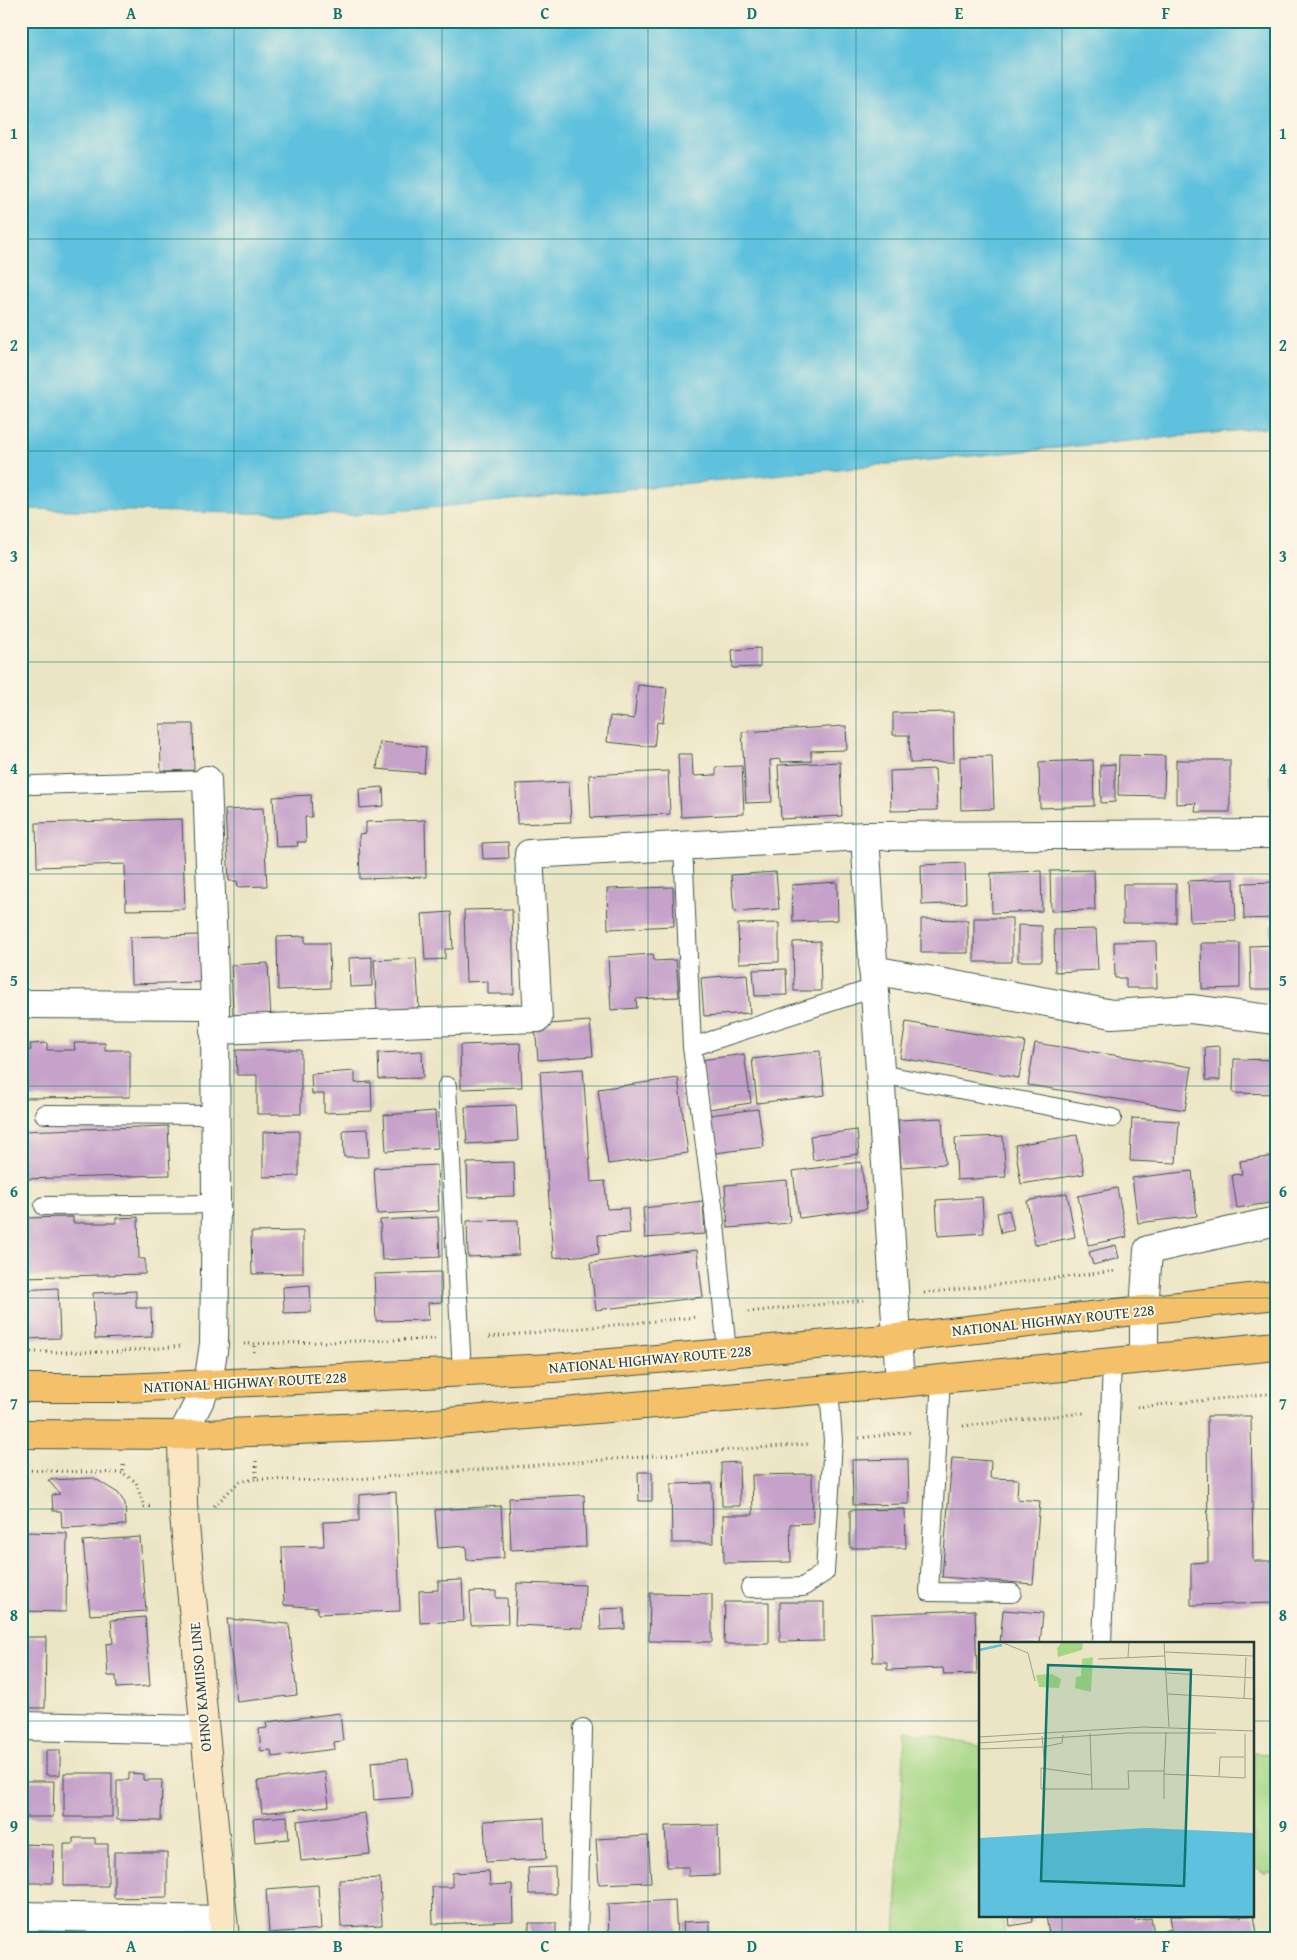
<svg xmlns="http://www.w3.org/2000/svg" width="1297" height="1960" font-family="'Gentium Book Plus',serif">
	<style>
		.green { fill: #a5d685; stroke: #628a5c }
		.water { fill: #5ec1dd; stroke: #3e7f88 }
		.building { fill: #c6a2ca }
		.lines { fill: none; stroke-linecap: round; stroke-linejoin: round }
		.lane-casing { stroke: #3e564a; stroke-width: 20 }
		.street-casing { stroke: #3e564a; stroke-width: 30 }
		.secondary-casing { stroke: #3e564a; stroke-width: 30 }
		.highway-casing { stroke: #3e564a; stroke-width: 30 }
		.path { stroke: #3e564a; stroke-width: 3; stroke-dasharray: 1 4; stroke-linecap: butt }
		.lane { stroke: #fff; stroke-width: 18 }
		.street { stroke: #fff; stroke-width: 28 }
		.secondary { stroke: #fbe6c4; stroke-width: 28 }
		.highway { stroke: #f4c16b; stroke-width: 28 }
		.grid { fill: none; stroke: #0f766e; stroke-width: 1; stroke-opacity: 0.55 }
		.labels { text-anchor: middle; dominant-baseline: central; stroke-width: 4; stroke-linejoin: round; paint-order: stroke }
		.street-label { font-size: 15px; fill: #1f3d34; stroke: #fcf5e5 }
		.inset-river { fill: none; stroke: #5ec1dd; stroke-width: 2.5 }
		.inset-road { fill: none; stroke: #9aa28b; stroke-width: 1 }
		.view { fill: #0f766e; fill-opacity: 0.15; stroke: #0f766e; stroke-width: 2.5 }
		.inset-edge { fill: none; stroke: #1f3d34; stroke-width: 2.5 }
		.neatline { fill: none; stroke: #0f766e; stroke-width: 2 }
		.grid-label { font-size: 16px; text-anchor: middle; font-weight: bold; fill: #0f766e }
	</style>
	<rect width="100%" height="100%" fill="#fcf5e5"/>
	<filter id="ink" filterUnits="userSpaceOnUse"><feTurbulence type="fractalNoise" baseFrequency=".02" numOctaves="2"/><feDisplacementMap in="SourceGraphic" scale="10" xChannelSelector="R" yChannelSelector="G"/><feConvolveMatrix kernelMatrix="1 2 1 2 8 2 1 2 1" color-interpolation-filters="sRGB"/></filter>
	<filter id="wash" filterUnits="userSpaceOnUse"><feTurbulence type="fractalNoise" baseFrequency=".0096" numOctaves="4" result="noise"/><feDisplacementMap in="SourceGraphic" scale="20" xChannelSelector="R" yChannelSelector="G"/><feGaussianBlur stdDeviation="1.12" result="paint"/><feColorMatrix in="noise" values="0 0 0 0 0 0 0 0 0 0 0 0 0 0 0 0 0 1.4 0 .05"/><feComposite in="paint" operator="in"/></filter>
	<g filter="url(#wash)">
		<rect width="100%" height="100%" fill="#ece5c5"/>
		<path class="green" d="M905 1730 981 1746V1916H1003L1005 1939H895Z
			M1253 1753 1276 1754V1872L1264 1873 1253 1865Z"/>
		<path class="water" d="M21 21H1276V427L355 515 21 509Z"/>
		<g id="blocks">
			<path class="building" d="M760 648V667L733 668 732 650Z
				M638 685 667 688 663 723 657 722 654 747 607 742 610 716 634 719Z
				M953 712 954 762 910 763 909 735H893V713Z
				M160 724H193L194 770 161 771Z
				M846 726 847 750 811 751V761L781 762V759L770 760 772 802 746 803 742 732Z
				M380 742 426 747 424 773 377 769Z
				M678 754H692L693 776 716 775V767L742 766 744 814 681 817Z
				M1119 755 1165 756 1164 796 1118 795Z
				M992 756 994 809 961 810 960 757Z
				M1093 760 1094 806 1040 808 1039 762Z
				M1176 760H1230V812H1195L1196 803 1176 804Z
				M840 762 842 816 781 819 778 765Z
				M1269 762H1276V808L1271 809Z
				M1115 764V802L1101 803 1100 765Z
				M935 769 937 810 891 811 890 771Z
				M668 771 670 814 591 818 589 775Z
				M569 782 571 822 517 824 516 784Z
				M383 787 384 806 360 808 359 789Z
				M311 795 312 817H305L306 842H297L298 846 276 847 273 797Z
				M263 808 267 886 238 887 237 881H229L225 810Z
				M182 819 185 909 126 910 125 864 37 867 36 823Z
				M425 820 426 877 360 879 359 834 366 833V822Z
				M508 842 509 858 483 859 482 843Z
				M965 863 966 903 922 905 921 865Z
				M1094 870 1095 910 1051 911 1050 871Z
				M1041 871 1042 911 992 913 991 873Z
				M776 872 779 909 734 912 731 875Z
				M1234 879 1236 920 1190 922 1188 881Z
				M837 882 838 920 793 922 792 885Z
				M1276 882V918L1244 919 1243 883Z
				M1123 884H1176V923H1123Z
				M673 887 674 926 608 929 607 889Z
				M512 909 514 994H488V981L466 982 464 910Z
				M451 912 453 949H445V959L425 960 422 914Z
				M974 918H1012V962H974Z
				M921 919 968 920V953H921Z
				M779 923V962L739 963 738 924Z
				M1018 925 1042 926V961H1018Z
				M1270 925H1276V937H1270Z
				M1096 929 1098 970 1055 972 1054 930Z
				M199 935 201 982 131 984 130 937Z
				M305 936V943H329L330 988 278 990 277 937Z
				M820 941 821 991H794L793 942Z
				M1156 941 1157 988H1126V978H1115L1114 942Z
				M1201 943H1240V988L1202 989Z
				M1276 945V996L1274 989H1251L1250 946Z
				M653 954 654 961 676 960 679 997 636 999 637 1008 611 1010 608 957Z
				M372 957V986L350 987 349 958Z
				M416 958 419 1008 377 1011 374 960Z
				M268 963 271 1020 243 1021 242 1015H233L231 965Z
				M786 969 787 995 755 996 753 970Z
				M747 974 750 1013 704 1016 701 978Z
				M590 1021 593 1056 538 1060 535 1025Z
				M906 1022 1025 1042 1019 1078 900 1058Z
				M47 1043V1050H75L74 1043H105V1050H130V1097L21 1098V1051L31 1050 30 1044Z
				M520 1043 522 1087 461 1089 460 1045Z
				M1035 1043 1192 1067 1185 1110 1028 1085Z
				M1220 1046V1080H1206L1205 1047Z
				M236 1050H301V1114H257V1075H237Z
				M422 1051 423 1078 379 1079 378 1053Z
				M820 1051 825 1095 757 1103 752 1059Z
				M744 1054 751 1103 709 1109 701 1060Z
				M1234 1059 1276 1060V1094L1233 1093Z
				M583 1069 591 1182 605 1181 607 1209 628 1208 630 1233 598 1235 599 1254 553 1258 540 1072Z
				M355 1071V1083L371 1082 372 1111 324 1113V1094H312L311 1074Z
				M678 1078 688 1153 608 1164 598 1089Z
				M516 1105 518 1141 467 1144 465 1107Z
				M758 1109 764 1147 714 1153 709 1115Z
				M435 1111 438 1148 386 1151 384 1115Z
				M942 1118 945 1164 901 1167 898 1120Z
				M1132 1118 1179 1121 1176 1163 1130 1161Z
				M168 1126 170 1175 21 1179V1131Z
				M368 1129 369 1157H344L343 1130Z
				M857 1130 859 1154 813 1160 810 1136Z
				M299 1131V1176L263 1177V1132Z
				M1077 1135 1084 1174 1021 1184 1015 1145Z
				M1003 1136 1006 1177 957 1180 955 1138Z
				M1276 1156V1202L1237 1208 1232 1175 1242 1174 1240 1161Z
				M514 1162 515 1196 468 1197 467 1163Z
				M861 1162 867 1209 799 1218 793 1171Z
				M437 1165 439 1211 377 1214 374 1168Z
				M1192 1171 1197 1216 1138 1223 1132 1178Z
				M787 1180 790 1223 728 1228 725 1185Z
				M1117 1188 1127 1237 1088 1245 1078 1196Z
				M1067 1193 1075 1237 1035 1245 1027 1201Z
				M982 1197 984 1233 938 1236 936 1200Z
				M703 1201 705 1234 645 1238 643 1208Z
				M1009 1210 1014 1230 1001 1233 997 1213Z
				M73 1217V1223H116V1218L138 1217 139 1259H145V1274L21 1277V1218Z
				M438 1217 440 1257 382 1260 380 1220Z
				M518 1220 519 1255 468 1257 467 1221Z
				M303 1231V1273L252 1274 251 1232Z
				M1116 1245 1119 1258 1093 1265 1089 1252Z
				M697 1250 703 1297 596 1310 590 1263Z
				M441 1272 442 1302 428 1303 429 1320 376 1321 374 1274Z
				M310 1285 311 1312 284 1313 283 1287Z
				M58 1288 60 1338 21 1339V1290Z
				M136 1291V1308H151L152 1337 95 1339 93 1293Z
				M1207 1416H1251L1253 1561H1276V1603L1191 1605V1563L1208 1562Z
				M952 1458 991 1461 990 1478 1018 1479 1017 1499 1040 1501 1033 1584 942 1577Z
				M908 1459 909 1504 853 1505 852 1460Z
				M739 1462 740 1506H722L721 1463Z
				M638 1472H652V1501H639Z
				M812 1474 813 1523 790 1524 791 1562 724 1563 723 1515H753L752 1475Z
				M94 1478 118 1493 125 1503 126 1525 62 1528 61 1511H53L52 1495 60 1494 48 1480Z
				M712 1483 713 1543H672L671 1484Z
				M396 1492 400 1611 318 1614V1608L284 1605 282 1547 324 1546 323 1522 359 1521V1495Z
				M584 1495 586 1547 511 1550 509 1498Z
				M501 1506 504 1558 467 1560 466 1546 438 1548 435 1510Z
				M905 1509 906 1548H850V1510Z
				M21 1532 67 1533 66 1612 21 1611Z
				M140 1537 146 1611 90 1615 83 1541Z
				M462 1580 464 1621 420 1623 419 1591 438 1590V1581Z
				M517 1583 585 1585 583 1628 515 1625Z
				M496 1591V1598H507L508 1624 471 1625 470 1592Z
				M650 1593 712 1594V1642L649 1641Z
				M725 1602H769V1644H724Z
				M780 1602H824V1641L780 1642Z
				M624 1608 625 1629 601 1630 600 1609Z
				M975 1610 977 1674 944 1675 943 1668 887 1670V1662H873L871 1614Z
				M1003 1610 1043 1613 1040 1644H1000Z
				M145 1617 150 1686 117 1688 116 1676H108L106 1644 113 1643 111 1620Z
				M227 1619 289 1624 297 1695 237 1702Z
				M21 1637H46L45 1708H21Z
				M340 1713 343 1741 334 1742 335 1749 272 1757 271 1750 261 1751 259 1729 267 1728 266 1722Z
				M46 1750H60V1775H46Z
				M408 1759 412 1797 374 1800 371 1762Z
				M325 1772 329 1806 262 1813 258 1781Z
				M64 1773H112V1817H64Z
				M129 1773 143 1774V1780H162L161 1821 117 1820V1780H129Z
				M21 1781H54L53 1817H21Z
				M365 1813 370 1854 301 1861 297 1821Z
				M287 1816 289 1839 255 1842 253 1819Z
				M544 1818 546 1859 486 1862 484 1821Z
				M718 1825 719 1875 688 1876 689 1867H667L665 1826Z
				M648 1836 651 1882 599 1884 596 1839Z
				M73 1838H95V1844H108V1886H64V1844H73Z
				M21 1844 54 1845 53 1883H21Z
				M114 1852H167V1897L114 1898Z
				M555 1867 556 1894H529L528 1868Z
				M489 1871 490 1885 512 1884 513 1921 433 1924 432 1887H452V1873Z
				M380 1878 382 1925 341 1927 339 1880Z
				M318 1885 321 1929 269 1933 266 1889Z
				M675 1900 677 1937 609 1939 608 1904Z
				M1009 1916H1032L1033 1922 1010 1926Z
				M1046 1916H1134L1135 1921 1151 1918 1154 1933 1172 1929 1170 1916H1254L1258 1939H1050Z
				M710 1921V1934L684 1935 683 1922Z
				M529 1923H556V1939H529Z
				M500 1935V1939H463V1937Z
				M64 1937H87V1939H64Z"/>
		</g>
	</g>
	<g filter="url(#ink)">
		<use href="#blocks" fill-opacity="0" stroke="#3e564a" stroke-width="1"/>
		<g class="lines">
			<g class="lane-casing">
				<path id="lane" d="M33 785 207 780
					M683 846 692 1047
					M880 1074 1112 1118
					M447 1086 462 1372
					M44 1114 217 1115
					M44 1206 216 1204
					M727 1353 714 1213 692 1047 874 988
					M941 1378 929 1592 1012 1593
					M750 1588 803 1587 825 1572 833 1441 829 1389
					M1102 1644 1112 1362
					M578 1939 583 1728"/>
			</g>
			<g class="street-casing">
				<path id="street" d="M207 780 215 1005
					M865 836 900 1383
					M873 970 1112 1014 1191 1009 1276 1020
					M21 1004 215 1005 216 1204 214 1344 208 1384 182 1435
					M214 1030 538 1018 529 854 865 836 1276 834
					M1144 1358V1310L1148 1250 1276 1221
					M21 1726 204 1730
					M21 1916 223 1920"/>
			</g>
			<g class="secondary-casing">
				<path id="secondary" d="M182 1435 183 1505 225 1939"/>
			</g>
			<g class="highway-casing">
				<path id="highway" d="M21 1388H124L553 1368 897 1338 1276 1295
					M21 1434 182 1435 412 1425 900 1383 1276 1346"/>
			</g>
			<path class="path" d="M924 1293 1117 1271
				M748 1312 864 1300
				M489 1337 697 1317
				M244 1344 436 1339
				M124 1351 183 1346
				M21 1352H124
				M254 1352V1344
				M1137 1407 1276 1393
				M963 1426 1084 1413
				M859 1438 912 1432
				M256 1461V1479L331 1481 808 1444
				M123 1465V1473L136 1482 144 1507 153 1506
				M21 1470 123 1473
				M214 1506 239 1482 256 1479"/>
			<use href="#lane" class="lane"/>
			<use href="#street" class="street"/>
			<use href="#secondary" class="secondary"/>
			<use href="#highway" class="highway"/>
		</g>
	</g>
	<path class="grid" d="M234 21V1939M442 21V1939M648 21V1939M856 21V1939M1062 21V1644M21 239H1276M21 451H1276M21 662H1276M21 874H1276M21 1086H1276M21 1298H1276M21 1509H1276M21 1721H981M1253 1721H1276M1062 1916V1939"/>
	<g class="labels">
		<g class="street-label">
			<text transform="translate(1053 1320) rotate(-6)">NATIONAL HIGHWAY ROUTE 228</text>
			<text transform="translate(650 1359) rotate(-5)">NATIONAL HIGHWAY ROUTE 228</text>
			<text transform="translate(245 1382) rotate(-3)">NATIONAL HIGHWAY ROUTE 228</text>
			<text transform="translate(200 1687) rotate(-95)">OHNO KAMIISO LINE</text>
		</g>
	</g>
	<g transform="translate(979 1642)">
		<rect width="275" height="275" fill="#ece5c5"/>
		<path d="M83 0H104L103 8 79 15 78 6ZM114 15 112 50 96 46 97 35 102 34 103 17ZM73 32 82 37 80 46 60 45 57 33Z" fill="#a5d685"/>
		<path d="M168 186 275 191V275H0V196Z" fill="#5ec1dd"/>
		<path class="inset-river" d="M0 8 23 3"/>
		<path class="inset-road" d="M22 0 49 11 56 39M185 0 190 85M186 10 275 14M149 15 150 0M119 17 186 14M188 31 275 36M189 52 275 57M265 57 267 15M187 90 185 132 266 136V92M111 91 113 148M63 94 66 126M0 95 165 85 275 89M0 101 149 91H237M0 107 64 105 83 101 84 93M185 132V157M112 133 62 126V147H150L149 129H185M240 134 241 115H265"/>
		<path class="view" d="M69 23 212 28 205 244 62 239Z"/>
		<rect width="275" height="275" class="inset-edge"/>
	</g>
	<rect width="1297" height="1960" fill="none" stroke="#fcf5e5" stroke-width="55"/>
	<rect x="28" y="28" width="1242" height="1904" class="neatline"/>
	<g class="grid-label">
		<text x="131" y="19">A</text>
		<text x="338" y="19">B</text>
		<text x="545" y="19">C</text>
		<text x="752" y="19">D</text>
		<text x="959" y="19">E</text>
		<text x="1166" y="19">F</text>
		<text x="14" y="139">1</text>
		<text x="1283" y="139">1</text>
		<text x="14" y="351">2</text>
		<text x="1283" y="351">2</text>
		<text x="14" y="562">3</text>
		<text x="1283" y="562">3</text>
		<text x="14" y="774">4</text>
		<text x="1283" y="774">4</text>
		<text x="14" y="986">5</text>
		<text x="1283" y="986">5</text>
		<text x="14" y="1197">6</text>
		<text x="1283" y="1197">6</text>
		<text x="14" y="1409">7</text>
		<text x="1283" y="1409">7</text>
		<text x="14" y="1621">8</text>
		<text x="1283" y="1621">8</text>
		<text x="14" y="1832">9</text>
		<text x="1283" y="1832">9</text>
		<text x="131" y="1952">A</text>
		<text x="338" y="1952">B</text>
		<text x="545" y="1952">C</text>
		<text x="752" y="1952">D</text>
		<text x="959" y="1952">E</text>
		<text x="1166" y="1952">F</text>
	</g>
</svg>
